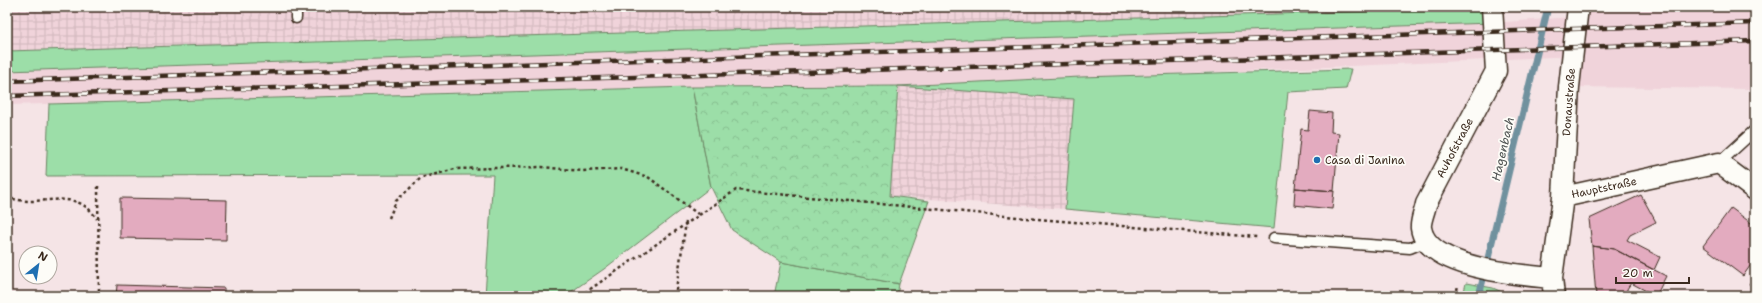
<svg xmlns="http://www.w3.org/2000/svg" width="1762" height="303" font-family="'Shantell Sans',sans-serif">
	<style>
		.built { fill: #f0d3da }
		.industrial { fill: url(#industrial-grid) }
		.green { fill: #9cdea8; stroke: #6c8463 }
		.forest { fill: url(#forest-crowns); stroke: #6c8463 }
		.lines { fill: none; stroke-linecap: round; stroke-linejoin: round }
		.stream { stroke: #6f919e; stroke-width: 7 }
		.building { fill: #e3abbf; stroke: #3b2a1e }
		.service-casing { stroke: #3b2a1e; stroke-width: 13 }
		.minor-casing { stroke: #3b2a1e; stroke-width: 23 }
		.path { stroke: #3b2a1e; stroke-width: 2.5; stroke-dasharray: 3 3; stroke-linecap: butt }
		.service { stroke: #fdfcf7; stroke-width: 10 }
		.minor { stroke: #fdfcf7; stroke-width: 20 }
		.rail-casing { stroke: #3b2a1e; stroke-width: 4.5 }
		.rail { stroke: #fdfcf7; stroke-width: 3; stroke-dasharray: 9; stroke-linecap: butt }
		.poi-dot { fill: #1f6fb2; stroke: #fdfcf7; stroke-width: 1.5 }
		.labels { text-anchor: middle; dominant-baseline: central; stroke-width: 3.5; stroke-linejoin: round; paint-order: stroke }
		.street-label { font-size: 11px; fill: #3b2a1e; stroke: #fdfcf7 }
		.poi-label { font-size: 11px; fill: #3b2a1e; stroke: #fdfcf7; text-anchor: start }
		.water-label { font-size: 12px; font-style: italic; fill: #515554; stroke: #fdfcf7 }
	</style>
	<defs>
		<pattern id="industrial-grid" width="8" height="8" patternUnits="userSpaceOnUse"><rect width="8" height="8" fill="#f0d3da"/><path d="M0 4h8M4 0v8" fill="none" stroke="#cfb5bb"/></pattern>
		<pattern id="forest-crowns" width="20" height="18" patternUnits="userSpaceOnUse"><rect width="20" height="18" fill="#9cdea8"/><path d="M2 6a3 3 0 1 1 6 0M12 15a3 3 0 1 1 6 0" fill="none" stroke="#87bf90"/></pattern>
	</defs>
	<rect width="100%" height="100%" fill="#f5e4e6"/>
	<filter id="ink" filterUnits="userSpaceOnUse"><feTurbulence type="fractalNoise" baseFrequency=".025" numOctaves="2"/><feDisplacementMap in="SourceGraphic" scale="8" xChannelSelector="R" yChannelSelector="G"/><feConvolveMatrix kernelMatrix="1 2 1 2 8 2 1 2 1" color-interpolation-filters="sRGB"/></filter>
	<g filter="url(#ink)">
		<path class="built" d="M1588 7H1755V89L1569 87 1576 56 898 86 692 87 7 105V71L1493 23 1585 16Z"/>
		<path class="industrial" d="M7 7H1481V8L7 51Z
			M898 86 1074 99 1065 209 890 196Z"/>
		<path class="green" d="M1481 8H1492L1493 23 7 71V51Z
			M1351 69 1346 89 1288 92 1274 228 1065 209 1074 99 898 86 1080 77Z
			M692 87 711 187 604 269 565 296H485L493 175 46 176 49 104Z
			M781 262 899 284 897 296H774Z
			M1466 283 1493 288 1511 296H1463Z"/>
		<path class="forest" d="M898 86 890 196 929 201 899 284 781 262 732 230 711 187 692 87Z"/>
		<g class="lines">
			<path class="stream" d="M1479 296 1548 7"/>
		</g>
		<path class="building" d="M74 7H118V9H74Z
			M191 7H224L191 8Z
			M1310 111 1332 113 1331 132 1339 133 1334 191 1295 188 1301 129 1308 130Z
			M1295 188 1334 191 1332 209 1294 205Z
			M1641 195 1656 222 1630 235 1627 240 1660 257 1654 270 1614 249 1592 246 1589 219Z
			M120 198 227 200 226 240 120 238Z
			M1731 208 1755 226V259L1743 276 1703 246Z
			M1592 246 1614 249 1666 276 1656 296 1631 283 1627 289V296H1596Z
			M1755 276V288L1749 284Z
			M117 285 224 288V296H116Z"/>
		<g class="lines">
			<g class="service-casing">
				<path id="service" d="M296 7V18
					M1719 163 1755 130
					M1274 238 1410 248 1427 241"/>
			</g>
			<g class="minor-casing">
				<path id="minor" d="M1492 7 1496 71 1426 204C1425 211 1420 221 1421 228 1427 269 1521 275 1552 278
					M1563 197 1719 163 1755 190
					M1554 296 1552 278 1563 197 1569 87 1578 7"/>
			</g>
			<path class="path" d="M98 186 99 296
				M7 198C14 199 22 201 29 201 55 201 80 192 97 219
				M389 218 396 201 421 178 455 169 542 167 582 171 621 169 648 177 698 214
				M580 296 736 190 1037 219 1257 237
				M675 296 686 222
				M1456 296 1458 285"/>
			<use href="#service" class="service"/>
			<use href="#minor" class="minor"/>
			<g class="rail-casing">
				<path id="rail" d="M7 81 1755 23
					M7 96 1201 60 1755 41"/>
			</g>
			<use href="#rail" class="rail"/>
		</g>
	</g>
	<circle class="poi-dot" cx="1317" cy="160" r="4"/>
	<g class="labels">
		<g class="street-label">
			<text transform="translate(1569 102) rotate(-86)">Donaustraße</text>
			<text transform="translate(1455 148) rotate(-62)">Auhofstraße</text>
			<text transform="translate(1604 188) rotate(-12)">Hauptstraße</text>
		</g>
		<g class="poi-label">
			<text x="1325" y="160">Casa di Janina</text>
		</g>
		<g class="water-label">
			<text transform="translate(1503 149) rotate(-77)">Hagenbach</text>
		</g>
	</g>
	<rect width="1762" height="303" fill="none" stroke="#fdfcf7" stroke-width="24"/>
	<rect x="12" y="12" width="1738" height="279" fill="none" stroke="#3b2a1e" stroke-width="1.5" filter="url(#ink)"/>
	<g transform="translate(38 265) rotate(30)"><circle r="19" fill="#fdfcf7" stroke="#afa8a0"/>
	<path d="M0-3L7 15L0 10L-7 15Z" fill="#1f6fb2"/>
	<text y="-6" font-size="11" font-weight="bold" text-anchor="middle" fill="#3b2a1e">N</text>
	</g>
	<path d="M1616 277v6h73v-6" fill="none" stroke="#3b2a1e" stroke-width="2"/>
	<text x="1622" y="277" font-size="12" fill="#3b2a1e" stroke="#fdfcf7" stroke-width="3" paint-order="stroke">20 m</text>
</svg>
